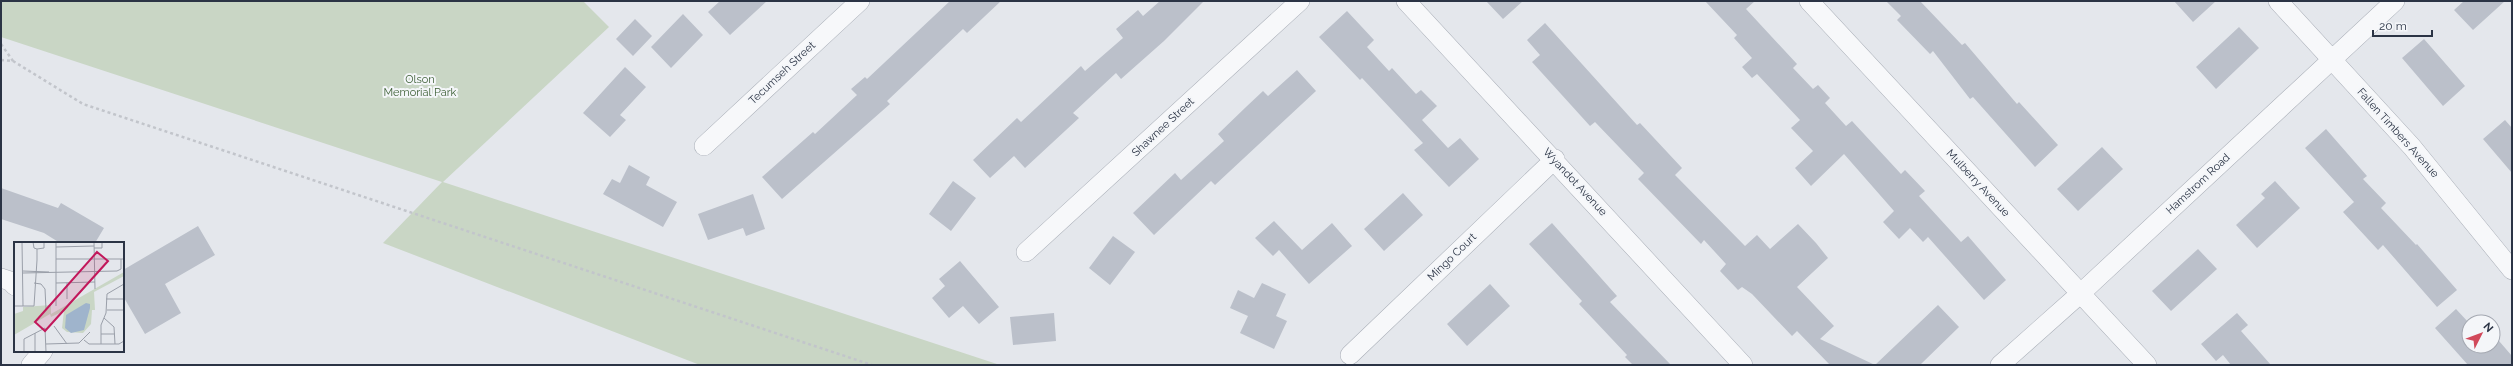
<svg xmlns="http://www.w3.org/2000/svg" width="2513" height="366" font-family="Raleway,sans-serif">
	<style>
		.green { fill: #c9d6c5 }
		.building { fill: #bbc0ca }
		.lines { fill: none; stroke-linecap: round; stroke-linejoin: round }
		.street-casing { stroke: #a9aeb7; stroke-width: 20 }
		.path { stroke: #c2c5cb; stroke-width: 2.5; stroke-dasharray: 3 3; stroke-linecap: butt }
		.street { stroke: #f7f8fa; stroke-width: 19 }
		.labels { text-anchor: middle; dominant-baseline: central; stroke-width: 4; stroke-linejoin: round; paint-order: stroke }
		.street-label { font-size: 11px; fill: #2b3445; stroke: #f4f6f9 }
		.park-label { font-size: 11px; fill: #3f6138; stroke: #f4f6f9 }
		.inset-road { fill: none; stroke: #9a9fa9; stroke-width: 1 }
		.view { fill: #c2185b; fill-opacity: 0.15; stroke: #c2185b; stroke-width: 2 }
		.inset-edge { fill: none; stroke: #2b3445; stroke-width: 2 }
	</style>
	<rect width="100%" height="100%" fill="#e4e7ec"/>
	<path class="green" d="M1 1H583L609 27 443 182 1000 365H700L383 243 442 182 1 37Z"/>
	<path class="building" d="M720 1H767L730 35 708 12Z
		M950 1H1001L967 33 963 29 887 101 890 104 782 199 762 177 813 132 815 134 857 95 851 89 865 77 867 79Z
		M1160 1H1204L1164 41 1121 79 1116 73 1073 113 1079 118 1025 168 1014 156 990 178 973 160 1017 118 1021 122 1081 66 1085 71 1123 38 1116 29 1138 10 1143 16Z
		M1486 1H1523L1503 19Z
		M1705 1H1755L1746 9 1797 64 1793 68 1813 89 1818 85 1830 98 1825 103 1846 126 1852 121 1901 174 1905 170 1925 191 1919 196 1961 242 1968 236 2006 280 1984 300 1928 237 1923 242 1910 228 1899 239 1883 222 1894 211 1844 154 1811 186 1795 168 1813 151 1791 128 1800 120 1757 74 1752 78 1742 67 1752 58 1734 38 1737 35Z
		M1886 1H1920L1962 45 1965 43 2017 104 2019 102 2058 145 2035 167 1973 97 1970 99 1933 51 1930 54 1897 20 1901 16Z
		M2174 1H2216L2193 22Z
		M2464 1H2505L2473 30 2454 10Z
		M1347 11 1374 40 1367 47 1389 71 1392 68 1416 94 1421 90 1437 106 1422 120 1448 148 1460 138 1479 159 1449 187 1414 150 1423 143 1362 78 1360 80 1319 37Z
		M683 14 703 35 671 68 651 47Z
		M635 19 652 36 633 56 616 39Z
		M1545 23 1637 125 1640 123 1682 168 1675 175 1745 246 1757 235 1770 249 1798 224 1816 243 1828 258 1797 287 1834 326 1820 339 1875 365 1938 305 1959 327 1920 365H1830L1797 331 1792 336 1752 294 1742 287 1738 290 1720 271 1726 264 1704 240 1701 244 1638 179 1644 173 1595 122 1590 126 1532 62 1540 55 1527 40Z
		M2239 27 2259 48 2216 89 2196 67Z
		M2424 39 2465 86 2443 106 2402 58Z
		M625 67 646 87 620 115 626 120 610 137 583 113Z
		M1297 70 1316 91 1215 185 1211 181 1154 235 1133 213 1175 173 1181 180 1224 141 1218 134 1246 107 1263 91 1268 96Z
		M2505 120 2512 128V173L2483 139Z
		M2326 129 2367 176 2363 179 2386 203 2381 208 2416 245 2417 244 2457 290 2437 307 2383 245 2378 250 2343 212 2354 202 2305 148Z
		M2102 147 2123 169 2078 211 2057 189Z
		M629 165 650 177 646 185 677 202 663 227 603 194 612 179 620 183Z
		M953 181 976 198 951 231 929 214Z
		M2275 181 2300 208 2257 248 2236 225 2265 198 2261 194Z
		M1 188 58 208 61 203 104 228 95 243H60L44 233 1 219Z
		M1403 193 1423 215 1384 251 1364 229Z
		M753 194 765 229 746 236 743 228 708 240 698 214Z
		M1274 221 1302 250 1332 223 1352 246 1309 284 1279 250 1273 256 1255 238Z
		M1552 223 1617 296 1610 302 1671 365H1633L1625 357 1627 355 1579 304 1582 301 1529 244Z
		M198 226 215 255 165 284 181 313 145 334 123 296V270Z
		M1113 236 1135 252 1110 285 1089 268Z
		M2198 249 2217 269 2171 311 2152 291Z
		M960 261 999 307 979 324 963 306 949 318 932 298 945 286 939 279Z
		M1262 283 1286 294 1276 316 1287 321 1274 349 1240 333 1248 316 1230 308 1238 290 1254 298Z
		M1490 284 1510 306 1467 346 1447 324Z
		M2456 309 2469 323V346H2490L2493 349V334L2512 356V365H2468L2435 328Z
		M1054 313 1056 341 1013 345 1010 317Z
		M2237 313 2248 325 2241 331 2271 365H2231L2223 355 2216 361 2201 344Z"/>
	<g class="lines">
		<g class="street-casing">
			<path id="street" d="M1406 1 1743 365
				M1809 1 2147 365
				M2278 1 2412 147 2512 270
				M704 146 860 1
				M1026 252 1300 1
				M1 278 10 281 15 286
				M1350 355 1555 159
				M31 365 43 351
				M2000 365 2081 293 2395 1"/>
		</g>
		<path class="path" d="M1 44 13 61
			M1 60 13 61 83 104 872 365"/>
		<use href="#street" class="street"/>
	</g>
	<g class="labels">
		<g class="street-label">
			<text transform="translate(782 73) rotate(-43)">Tecumseh Street</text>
			<text transform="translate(1163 127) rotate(-43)">Shawnee Street</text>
			<text transform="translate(2398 133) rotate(48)">Fallen Timbers Avenue</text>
			<text transform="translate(1575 182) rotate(47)">Wyandot Avenue</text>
			<text transform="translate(1978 183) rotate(47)">Mulberry Avenue</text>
			<text transform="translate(2198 184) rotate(-43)">Hamstrom Road</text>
			<text transform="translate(1452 257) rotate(-44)">Mingo Court</text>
		</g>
		<g class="park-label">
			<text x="420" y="79">Olson<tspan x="420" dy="13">Memorial Park</tspan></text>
		</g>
	</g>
	<g transform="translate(14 242)">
		<rect width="110" height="110" fill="#e4e7ec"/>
		<path d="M110 30V34L80 50 81 68H78L77 82 69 91 53 90 48 86 50 69 37 75 36 72 0 93V72L9 69V65L37 63V72Z" fill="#c9d6c5"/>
		<path d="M72 61 76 62V66L70 88 57 91 51 86 52 73Z" fill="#9fb4cc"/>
		<path class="inset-road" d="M8 0 9 64M42 0V64M80 0 81 47M42 5 80 4M80 6H88V0M23 7 30 6V0M42 17H110M9 29 35 30M9 31 103 29 107 27V17M20 41 27 42 31 47 32 67M42 41 81 40M53 41V57M92 57H110M0 64H20L23 18V7L20 6 19 0M93 68H110M90 76 100 85 101 102M40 84 53 102M21 91V109M87 92H101M70 98 75 102H105L110 99M32 102 65 101 76 90M87 102V83L92 71 93 52 110 42M10 110V97L31 86 32 110"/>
		<path class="view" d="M83 10 94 19 31 89 21 80Z"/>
		<rect width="110" height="110" class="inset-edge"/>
	</g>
	<rect width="2513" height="366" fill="none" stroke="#2b3445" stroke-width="4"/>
	<g transform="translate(2481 334) rotate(48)"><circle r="19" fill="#f4f6f9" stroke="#a4a8b1"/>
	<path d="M0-3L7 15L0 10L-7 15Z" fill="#d1495b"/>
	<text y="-6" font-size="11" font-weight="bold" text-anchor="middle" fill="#2b3445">N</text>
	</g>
	<path d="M2373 30v6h59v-6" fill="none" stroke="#2b3445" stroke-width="2"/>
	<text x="2379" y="30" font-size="12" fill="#2b3445" stroke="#f4f6f9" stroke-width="3" paint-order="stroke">20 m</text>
</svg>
